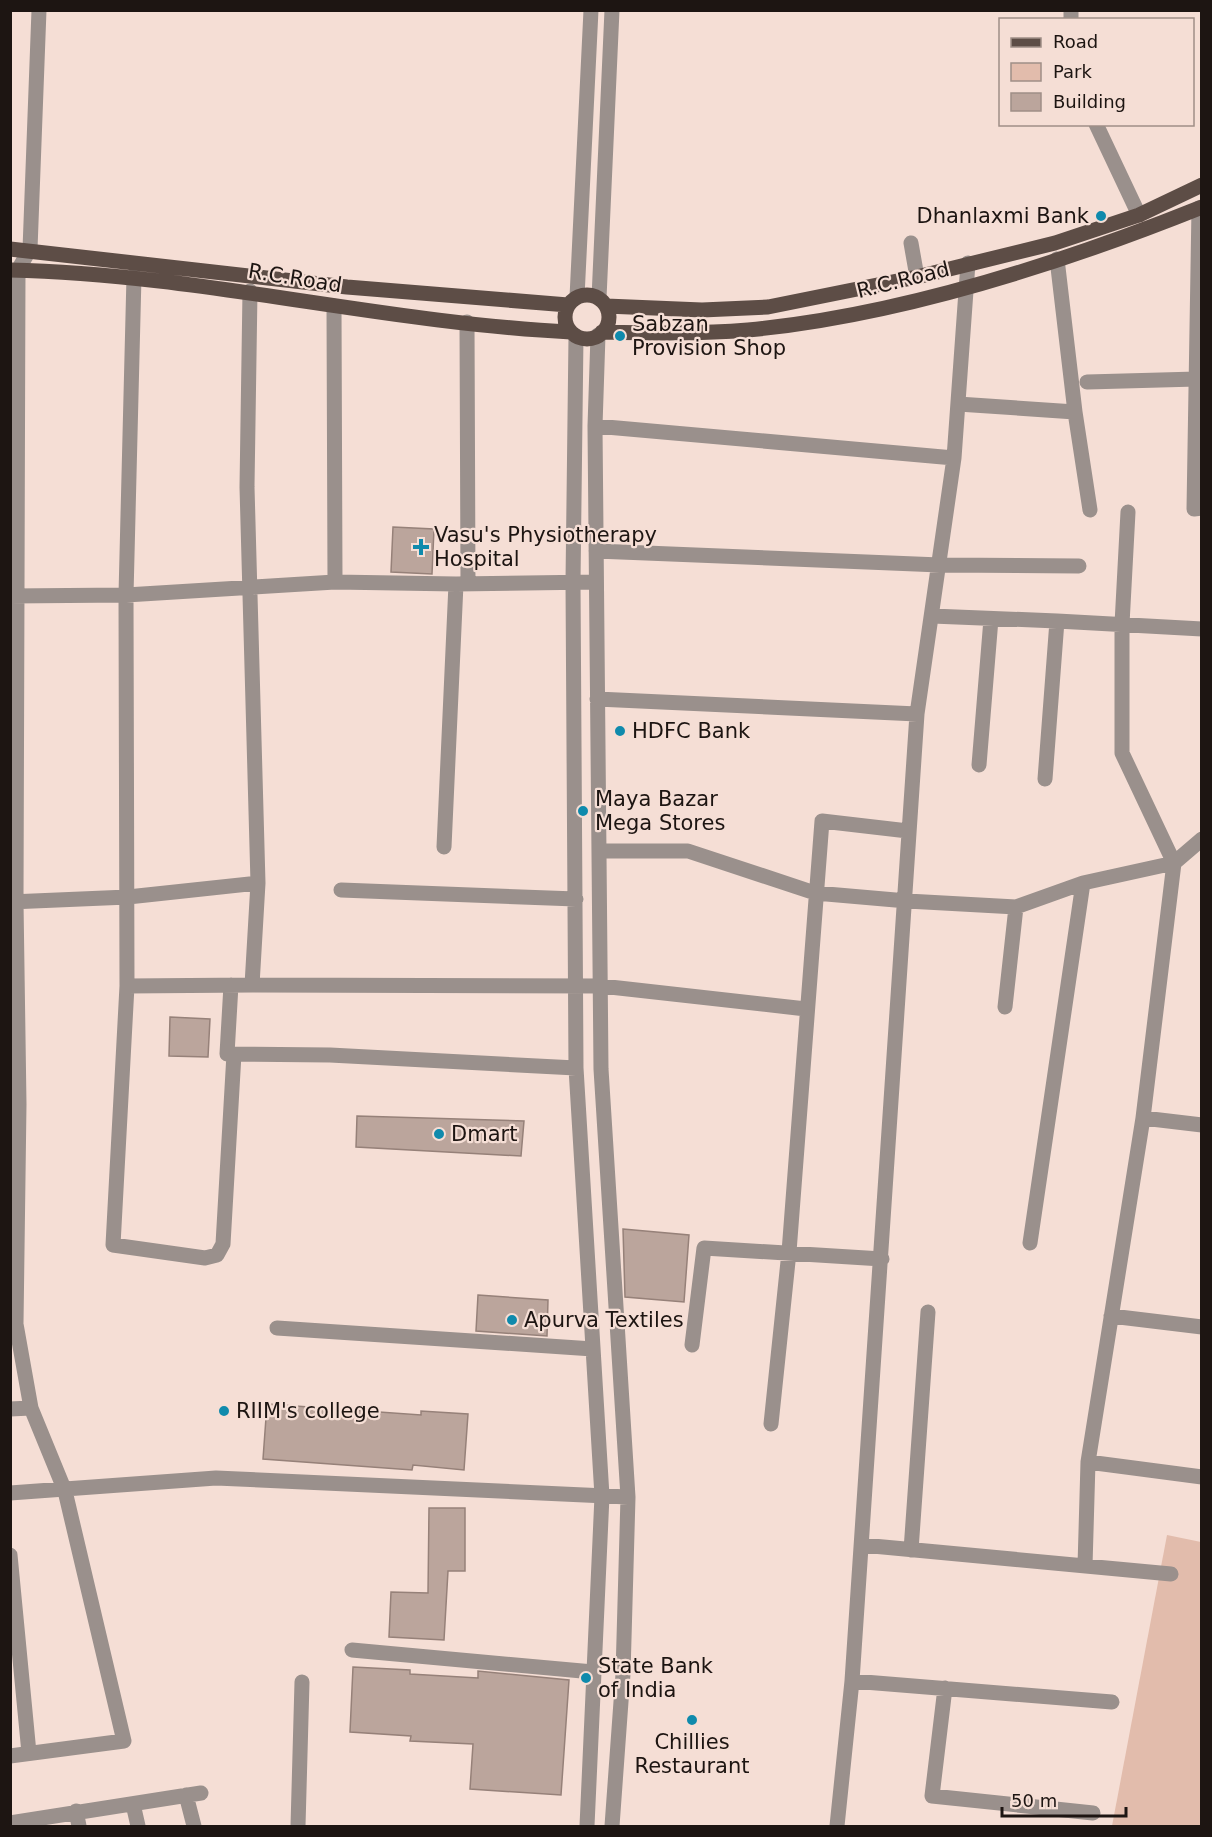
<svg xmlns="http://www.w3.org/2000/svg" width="1212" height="1837" font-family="'DejaVu Sans',sans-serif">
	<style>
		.green { fill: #e2bcac }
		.building { fill: #bba59c; stroke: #968179; stroke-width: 1.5 }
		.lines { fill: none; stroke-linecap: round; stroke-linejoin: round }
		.minor { stroke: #9a908c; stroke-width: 15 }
		.major { stroke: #5d4d46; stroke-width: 15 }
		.poi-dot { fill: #0f8aac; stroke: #f5ded5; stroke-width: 2 }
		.labels { text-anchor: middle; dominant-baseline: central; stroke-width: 4.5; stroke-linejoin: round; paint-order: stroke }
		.poi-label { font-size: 21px; fill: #1d1512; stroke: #f5ded5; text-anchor: start }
		.street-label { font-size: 21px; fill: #1d1512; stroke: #f5ded5 }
	</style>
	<rect width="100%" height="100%" fill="#f5ded5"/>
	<path class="green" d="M1167 1535 1201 1542V1826H1112Z"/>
	<path class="building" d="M393 527 434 529 432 574 391 572Z
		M170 1017 210 1019 208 1057 169 1056Z
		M357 1116 524 1121 521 1156 356 1147Z
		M623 1229 689 1235 684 1302 625 1297Z
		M478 1295 548 1300 547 1336 476 1331Z
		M267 1404 421 1415V1411L468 1414 464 1470 413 1465 412 1470 263 1459Z
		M429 1508H465V1571H448L444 1640 389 1637 391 1592 428 1593Z
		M353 1667 410 1670V1674L478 1678V1671L569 1680 561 1795 470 1789 473 1744 410 1741 411 1736 350 1732Z"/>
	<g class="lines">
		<path class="minor" d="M1071 10V20
			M1096 124 1139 215
			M1199 208 1194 509 1202 508
			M911 243 917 277
			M1057 259 1075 412 1090 510
			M134 276 126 595 127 986 252 985
			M577 297 591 10
			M599 298 612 10
			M334 306 335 582
			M467 322 468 584
			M598 335 595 426 601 1069 628 1497 623 1674 612 1826
			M576 336 573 582 576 1068 602 1496 587 1826
			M1087 382 1197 379
			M958 404 1075 412
			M595 426 954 458
			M596 551 940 565 1079 566
			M10 596 126 595 335 582 456 584 596 582
			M932 616 1057 621 1045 779
			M1057 621 1202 629
			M597 699 917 714
			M979 765 991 619
			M444 847 456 584
			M599 851H688L815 893 907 901 1016 907 1083 883 1030 1243
			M258 883 252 985 601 986 806 1009
			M1083 883 1174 863 1122 753V624L1128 512
			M341 890 576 899
			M10 902 128 897 258 883 247 487 250 291
			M231 985 227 1054 330 1055 576 1068
			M127 986 113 1245 205 1258 217 1255 223 1244 234 1054
			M1005 1007 1016 907
			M1143 1118 1202 1125
			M1111 1316 1202 1327
			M277 1328 593 1349
			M692 1345 704 1248 882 1259
			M10 1409 31 1408
			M771 1424 789 1252 822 821 908 831
			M1088 1462 1202 1477
			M10 1493 216 1478 628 1497
			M862 1545 1171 1574
			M911 1550 928 1312
			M10 1555 29 1753
			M1085 1566 1088 1462 1143 1118 1174 863 1202 839
			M352 1650 593 1672
			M852 1681 1112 1702
			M945 1688 932 1796 1093 1813
			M10 1756 124 1741 65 1491 31 1408 16 1324 19 1104 16 902 18 270 30 249 39 10
			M186 1795 194 1826
			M133 1804 138 1826
			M76 1811 79 1826
			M10 1823 201 1793
			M298 1826 302 1682
			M837 1826 852 1681 917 714 954 458 968 263"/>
		<path class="major" d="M10 249 347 287 568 305
			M10 270C199 274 383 323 571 332
			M565 317a22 22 0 1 1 44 0a22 22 0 1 1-44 0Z
			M606 306 702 310 768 307 917 277 1055 243 1139 215 1202 185
			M602 332C651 333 699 334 748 330 897 316 1062 263 1202 207"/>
	</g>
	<g class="poi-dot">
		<circle cx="1101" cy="216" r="6"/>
		<circle cx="620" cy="336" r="6"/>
		<path d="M418 538h6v6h6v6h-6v6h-6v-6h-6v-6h6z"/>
		<circle cx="620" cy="731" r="6"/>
		<circle cx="583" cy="811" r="6"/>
		<circle cx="439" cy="1134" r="6"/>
		<circle cx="512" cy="1320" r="6"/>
		<circle cx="224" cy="1411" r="6"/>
		<circle cx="586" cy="1678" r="6"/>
		<circle cx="692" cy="1720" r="6"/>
	</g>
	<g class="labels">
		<g class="poi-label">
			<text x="1089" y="216" text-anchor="end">Dhanlaxmi Bank</text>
			<text x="632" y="324">Sabzan<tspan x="632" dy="24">Provision Shop</tspan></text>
			<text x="434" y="535">Vasu's Physiotherapy<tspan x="434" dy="24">Hospital</tspan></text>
			<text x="632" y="731">HDFC Bank</text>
			<text x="595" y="799">Maya Bazar<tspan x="595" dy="24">Mega Stores</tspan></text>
			<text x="451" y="1134">Dmart</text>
			<text x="524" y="1320">Apurva Textiles</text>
			<text x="236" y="1411">RIIM's college</text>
			<text x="598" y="1666">State Bank<tspan x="598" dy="24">of India</tspan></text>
			<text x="692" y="1742" text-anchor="middle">Chillies<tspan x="692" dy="24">Restaurant</tspan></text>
		</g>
		<g class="street-label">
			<text transform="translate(295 278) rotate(9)">R.C.Road</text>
			<text transform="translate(903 280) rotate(-14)">R.C.Road</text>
		</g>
	</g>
	<rect width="1212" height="1837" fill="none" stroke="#1d1512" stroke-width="24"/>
	<rect x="999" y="18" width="195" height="108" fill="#f5ded5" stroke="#9f8e87" stroke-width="1.5"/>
	<rect x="1011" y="38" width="30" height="9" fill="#5d4d46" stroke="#9f8e87" stroke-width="1.5"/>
	<text x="1053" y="48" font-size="18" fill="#1d1512">Road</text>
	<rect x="1011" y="63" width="30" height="18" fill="#e2bcac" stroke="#9f8e87" stroke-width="1.5"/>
	<text x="1053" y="78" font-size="18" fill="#1d1512">Park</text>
	<rect x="1011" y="93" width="30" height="18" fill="#bba59c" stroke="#9f8e87" stroke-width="1.5"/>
	<text x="1053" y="108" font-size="18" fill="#1d1512">Building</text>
	<path d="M1002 1807v9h124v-9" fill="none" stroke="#1d1512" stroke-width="3"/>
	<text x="1011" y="1807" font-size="18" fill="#1d1512" stroke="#f5ded5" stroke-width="4.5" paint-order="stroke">50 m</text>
</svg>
